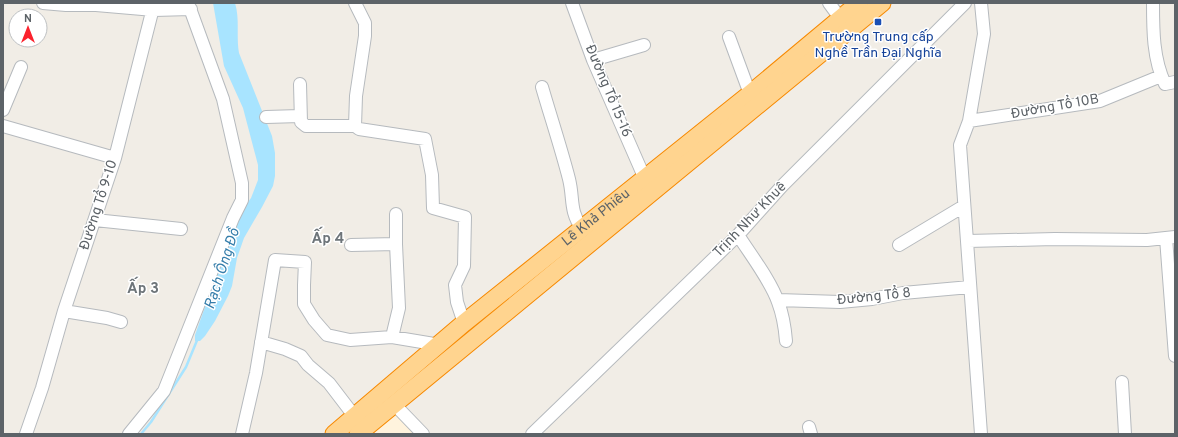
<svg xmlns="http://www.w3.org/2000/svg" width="1178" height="437" font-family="Overpass,sans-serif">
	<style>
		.commercial { fill: #fff3dd }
		.water { fill: #a8e4ff }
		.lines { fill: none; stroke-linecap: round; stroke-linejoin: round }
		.stream { stroke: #a8e4ff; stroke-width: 2.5 }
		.minor-casing { stroke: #b6babe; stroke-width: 14 }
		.highway-casing { stroke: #f78900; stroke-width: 19 }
		.minor { stroke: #fff; stroke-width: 12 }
		.highway { stroke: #ffd48f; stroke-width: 17 }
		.transit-dot { fill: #1a4fb4; stroke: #fff; stroke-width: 1.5 }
		.labels { text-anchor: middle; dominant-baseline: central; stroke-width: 3; stroke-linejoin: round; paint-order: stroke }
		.transit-label { font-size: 14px; fill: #164399; stroke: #fff }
		.street-label { font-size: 14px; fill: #5d6368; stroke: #fff }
		.neighbourhood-label { font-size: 15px; font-weight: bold; fill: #6e757a; stroke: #fff }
		.water-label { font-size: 15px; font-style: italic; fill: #347daa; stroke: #fff }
	</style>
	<rect width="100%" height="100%" fill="#f1ede6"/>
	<path class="commercial" d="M397 409 420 434H368Z"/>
	<path class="water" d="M213 3H235C240 19 236 36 239 53L272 136 275 153V176L273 186 262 207 244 238 237 258 232 286 228 296 215 321 205 336 200 341H195V335L237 217 251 198 258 180V165L243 108 224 66Z"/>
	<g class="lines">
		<path class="stream" d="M141 434 151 422 186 367 198 338"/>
		<g class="minor-casing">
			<path id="minor" d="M43 3 66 5H96L154 10
				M355 3 365 23V36L356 96 355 126 359 129 425 139 432 175 433 208 465 217 464 266 455 285 457 302 464 323
				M572 3 593 60 645 179
				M829 3 840 18
				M1153 3C1153 30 1153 59 1165 84L1175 82
				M729 37 750 94
				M593 60 644 45
				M300 84 301 122 306 126H355
				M542 87C551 118 561 148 569 179 574 199 569 210 582 229
				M3 110 21 67
				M266 117 300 116
				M969 121 1100 101 1161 76
				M3 126 115 158
				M95 220 181 229
				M738 235C750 254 771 281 778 302 783 315 785 328 786 341
				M1166 238 1175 356
				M968 241 1055 239 1147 240 1175 237
				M351 245 396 244
				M899 245 964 206
				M778 300 840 302 872 299 903 293 970 287
				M64 311 107 318 121 322
				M392 337 399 308 396 244V214
				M261 342 285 349 301 356 308 365 329 383 355 417
				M1122 382 1125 434
				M395 405 423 434
				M809 427 811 434
				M26 434 42 388 64 311 115 158 152 12 154 10 191 9
				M129 434 164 391 233 218 242 200V183L223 99 188 3
				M242 434 256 373 275 260 305 262 304 285V304L314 320 327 335 350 340 392 337 440 345
				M532 434 738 235 782 186 965 3
				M981 434 960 145 969 121 984 34 981 3"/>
		</g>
		<g class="highway-casing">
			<g id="highway">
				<path id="s1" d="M334 434 464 323 750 94 859 3"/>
				<path d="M358 434 882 3"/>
			</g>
		</g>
		<use href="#minor" class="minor"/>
		<use href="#highway" class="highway"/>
	</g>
	<rect class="transit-dot" x="874" y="18" width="8" height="8" rx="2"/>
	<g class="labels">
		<g class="transit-label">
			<text x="878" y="37">Trường Trung cấp<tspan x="878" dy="16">Nghề Trần Đại Nghĩa</tspan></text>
		</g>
		<g class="street-label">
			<text transform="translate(608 91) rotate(67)">Đường Tổ 15-16</text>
			<text transform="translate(1055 107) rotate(-10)">Đường Tổ 10B</text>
			<text transform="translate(99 205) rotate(-72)">Đường Tổ 9-10</text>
			<text stroke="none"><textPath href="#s1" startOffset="340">Lê Khả Phiêu</textPath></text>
			<text transform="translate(750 220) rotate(-46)">Trịnh Như Khuê</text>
			<text transform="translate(874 297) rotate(-6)">Đường Tổ 8</text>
		</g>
		<g class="neighbourhood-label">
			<text x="328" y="239">Ấp 4</text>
			<text x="143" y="289">Ấp 3</text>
		</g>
		<g class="water-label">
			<text transform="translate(223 269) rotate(-72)">Rạch Ông Đồ</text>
		</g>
	</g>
	<rect width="1178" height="437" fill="none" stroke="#5d6368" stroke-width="8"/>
	<g transform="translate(28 28)"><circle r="19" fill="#ffffff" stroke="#bec1c3"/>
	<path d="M0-3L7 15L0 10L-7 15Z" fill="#fb222d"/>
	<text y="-6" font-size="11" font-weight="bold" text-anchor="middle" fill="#5d6368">N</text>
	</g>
</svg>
